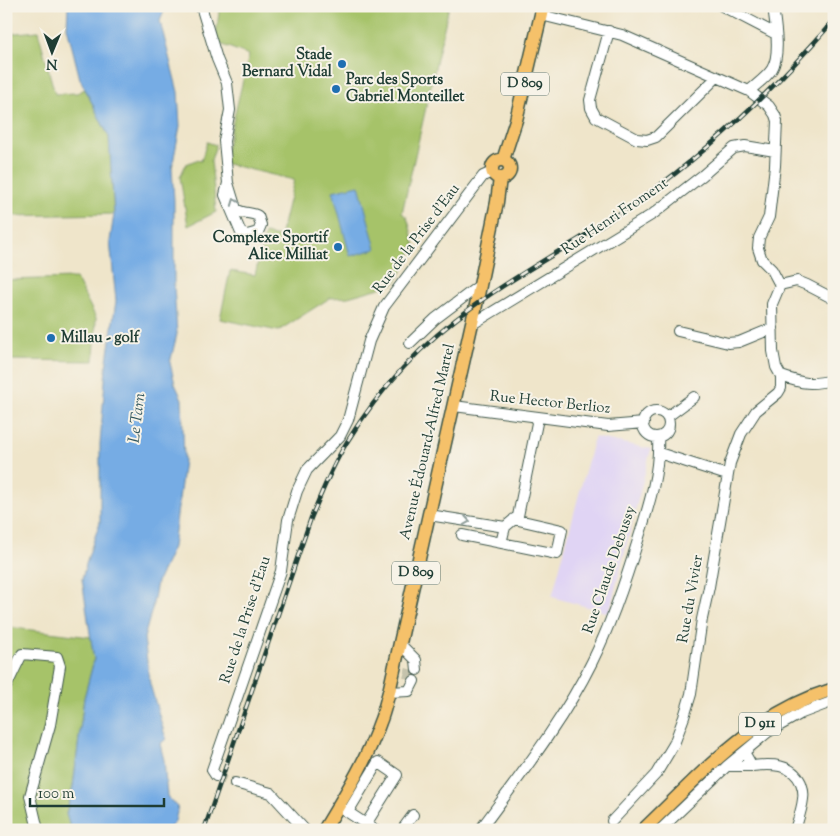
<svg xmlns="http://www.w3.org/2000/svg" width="840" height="836" font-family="'Sorts Mill Goudy',serif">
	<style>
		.built { fill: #e0d4f4 }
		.green { fill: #a6c369; stroke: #62804e }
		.water { fill: #76ace4; stroke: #4a748c }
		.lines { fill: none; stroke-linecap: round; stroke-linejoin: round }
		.minor-tunnel { stroke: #c5c3ac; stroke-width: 10; stroke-dasharray: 10 5; stroke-linecap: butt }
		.minor-casing { stroke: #3e564a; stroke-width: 12 }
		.major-casing { stroke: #3e564a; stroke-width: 15 }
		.minor { stroke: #fff; stroke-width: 10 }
		.major { stroke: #f5c16b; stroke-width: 12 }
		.rail-casing { stroke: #1f3d34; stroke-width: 4.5 }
		.rail { stroke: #f7f3e8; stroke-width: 2.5; stroke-dasharray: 8; stroke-linecap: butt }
		.oneway { stroke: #8f9e9a }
		.poi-dot { fill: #1f6fb2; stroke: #f7f3e8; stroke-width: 2 }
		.labels { text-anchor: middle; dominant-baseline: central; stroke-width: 4; stroke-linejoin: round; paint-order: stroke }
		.shield { fill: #f7f3e8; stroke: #60746a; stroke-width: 1 }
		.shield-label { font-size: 14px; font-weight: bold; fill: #1f3d34 }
		.poi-label { font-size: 15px; font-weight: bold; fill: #1f3d34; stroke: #f7f3e8; text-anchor: end }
		.street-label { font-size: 15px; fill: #1f3d34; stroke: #f7f3e8 }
		.water-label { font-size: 16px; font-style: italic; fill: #355960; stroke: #f7f3e8 }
	</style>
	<rect width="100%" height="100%" fill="#f7f3e8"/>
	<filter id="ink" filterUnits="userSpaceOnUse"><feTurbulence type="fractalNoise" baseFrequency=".02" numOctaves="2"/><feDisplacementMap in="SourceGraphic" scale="10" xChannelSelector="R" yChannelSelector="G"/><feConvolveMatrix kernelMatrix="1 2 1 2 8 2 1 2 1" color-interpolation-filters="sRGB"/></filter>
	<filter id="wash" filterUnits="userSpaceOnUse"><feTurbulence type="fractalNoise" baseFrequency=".0096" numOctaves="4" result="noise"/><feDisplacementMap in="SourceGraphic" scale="20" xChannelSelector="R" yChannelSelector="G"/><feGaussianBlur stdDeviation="1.12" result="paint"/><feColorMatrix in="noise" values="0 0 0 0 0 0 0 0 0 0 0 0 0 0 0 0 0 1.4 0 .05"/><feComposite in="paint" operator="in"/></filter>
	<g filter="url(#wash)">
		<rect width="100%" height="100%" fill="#efe5ca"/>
		<path class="built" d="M594 437 651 449 609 613 552 597Z"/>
		<path class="green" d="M220 6H449L402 213 407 217 416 250 411 251 410 259 394 284 348 297 330 298 278 331 220 319 230 271 255 275 265 234 280 237 294 180 223 163 249 55 215 42Z
			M38 31 55 94 77 93 85 89 109 137 114 214 6 216V34Z
			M207 142 216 145 211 160 216 212 188 226 180 177 186 164 196 160 201 161Z
			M76 278 96 318 94 361 7 360 6 280Z
			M6 627 91 637 94 660 84 698 73 787 66 814 71 830H6Z"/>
		<path class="water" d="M68 6H166L160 21 178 92 180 126 172 168 174 200V286L177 334 170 363 175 384 182 399 184 460 173 547 157 582 152 609 144 638 150 684 166 739 160 744 164 760 167 796 178 808 175 821 168 830H71L66 814 73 787 84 698 94 660 82 579 88 557 100 522V444L106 367 116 301 110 241 114 214 109 137 80 79 67 27Z
			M359 185 376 249 350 256 333 191Z"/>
	</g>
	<g filter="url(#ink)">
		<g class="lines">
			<path class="minor-tunnel" d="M408 679 411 668
				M216 776 235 783"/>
			<g class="minor-casing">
				<path id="minor" d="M201 6 217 59 227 83 230 110 224 141 228 183 236 209C243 214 251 212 258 216L261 225 258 232 247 235 241 233 225 195 228 183
					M722 6 776 34
					M541 15 622 35 749 91 769 106 775 115 777 121 775 166 769 217 759 238 758 248 762 260 772 270 780 285 772 304 773 351 776 367 781 376V388L778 393 756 411 741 434 730 463 709 587 702 619 691 694 684 717 674 744 656 774 612 821
					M609 31 590 100 591 108 596 117 637 139 647 140 656 137 717 77
					M749 91C757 84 767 77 772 69 781 54 775 23 773 6
					M780 285 797 281 807 285 834 299
					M471 325 653 214 703 175 734 148 745 146 775 151
					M678 331 728 343 739 342 773 328
					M410 343 435 319 480 285
					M781 376C804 384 810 385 834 380
					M454 406 608 426 644 423
					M643 424a13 13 0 1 1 26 0a13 13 0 1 1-26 0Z
					M667 417 694 397
					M659 453 727 475
					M429 515 505 527
					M462 535 557 554 562 530 514 519
					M501 543 505 527 518 516 538 418
					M400 644 416 660 417 670
					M6 687 22 654 57 657 60 666 50 725 30 796 38 830
					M389 692 409 691 414 681
					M727 766H752L744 752
					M752 766C771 764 792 763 801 783 803 788 804 793 803 799 802 809 798 820 795 830
					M216 776 212 770 281 571 288 520 297 491 307 470 340 436 348 420 369 341 384 307 483 176 492 172
					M235 783 271 793 305 830
					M343 809 375 830
					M348 812 378 762 397 775 366 824
					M402 830 413 815
					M480 830C519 777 563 721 592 662 612 622 626 580 639 537 649 505 660 471 658 437
					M660 830 727 766 768 732 802 713 834 701"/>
			</g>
			<g class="major-casing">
				<path id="major" d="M503 160 516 120 543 6
					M492 169a9 9 0 1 1 18 0a9 9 0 1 1-18 0Z
					M324 830C345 795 367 760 380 722 384 713 386 702 389 692L476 305 497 202 500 178
					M643 830C703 773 752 714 834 689"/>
			</g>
			<use href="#minor" class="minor"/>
			<use href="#major" class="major"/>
			<g class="rail-casing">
				<path id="rail" d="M204 830 311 518C322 492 332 466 347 442 380 388 423 342 475 305 529 266 589 236 644 197 715 146 777 86 834 20"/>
			</g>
			<use href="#rail" class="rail"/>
		</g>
		<defs><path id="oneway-chevron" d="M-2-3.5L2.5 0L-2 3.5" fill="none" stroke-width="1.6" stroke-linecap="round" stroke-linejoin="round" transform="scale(1.25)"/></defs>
		<g class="oneway">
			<use href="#oneway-chevron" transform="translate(235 202) rotate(-111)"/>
			<use href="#oneway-chevron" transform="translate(467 521) rotate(9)"/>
		</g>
	</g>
	<g class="poi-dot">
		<circle cx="342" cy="64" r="5"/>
		<circle cx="336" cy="89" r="5"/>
		<circle cx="338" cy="247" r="5"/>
		<circle cx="51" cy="338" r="5"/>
	</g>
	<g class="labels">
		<g class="shield">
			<rect x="501" y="72.5" width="48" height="23" rx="4"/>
			<rect x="392" y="561.5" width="48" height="23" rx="4"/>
			<rect x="739" y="712.5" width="42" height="23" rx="4"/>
		</g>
		<g class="shield-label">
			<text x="525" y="84">D 809</text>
			<text x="416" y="573">D 809</text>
			<text x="760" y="724">D 911</text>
		</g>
		<g class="poi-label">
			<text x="332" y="55">Stade<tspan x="332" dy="17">Bernard Vidal</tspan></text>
			<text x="346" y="80" text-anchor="start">Parc des Sports<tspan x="346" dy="17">Gabriel Monteillet</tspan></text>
			<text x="328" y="238">Complexe Sportif<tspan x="328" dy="17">Alice Milliat</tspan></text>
			<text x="61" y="338" text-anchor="start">Millau - golf</text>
		</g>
		<g class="street-label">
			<text transform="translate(615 217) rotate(-34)">Rue Henri Froment</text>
			<text transform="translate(417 239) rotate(-53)">Rue de la Prise d'Eau</text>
			<text transform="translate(550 403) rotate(6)">Rue Hector Berlioz</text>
			<text transform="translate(428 442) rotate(-77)">Avenue Édouard-Alfred Martel</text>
			<text transform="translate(610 570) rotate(-71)">Rue Claude Debussy</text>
			<text transform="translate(691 599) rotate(-80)">Rue du Vivier</text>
			<text transform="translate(246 620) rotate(-72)">Rue de la Prise d'Eau</text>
		</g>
		<g class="water-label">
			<text transform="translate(138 418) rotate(-83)">Le Tarn</text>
		</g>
	</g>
	<rect width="840" height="836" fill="none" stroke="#f7f3e8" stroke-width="25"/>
	<g transform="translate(52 52) rotate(181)" stroke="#f7f3e8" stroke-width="4" paint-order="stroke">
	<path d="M0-4L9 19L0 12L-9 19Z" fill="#1f3d34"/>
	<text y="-8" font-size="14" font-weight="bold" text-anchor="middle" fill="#1f3d34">N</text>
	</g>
	<path d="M30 798v8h134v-8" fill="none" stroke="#1f3d34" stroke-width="2.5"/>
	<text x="38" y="798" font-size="15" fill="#1f3d34" stroke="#f7f3e8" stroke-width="4" paint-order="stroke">100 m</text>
</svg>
